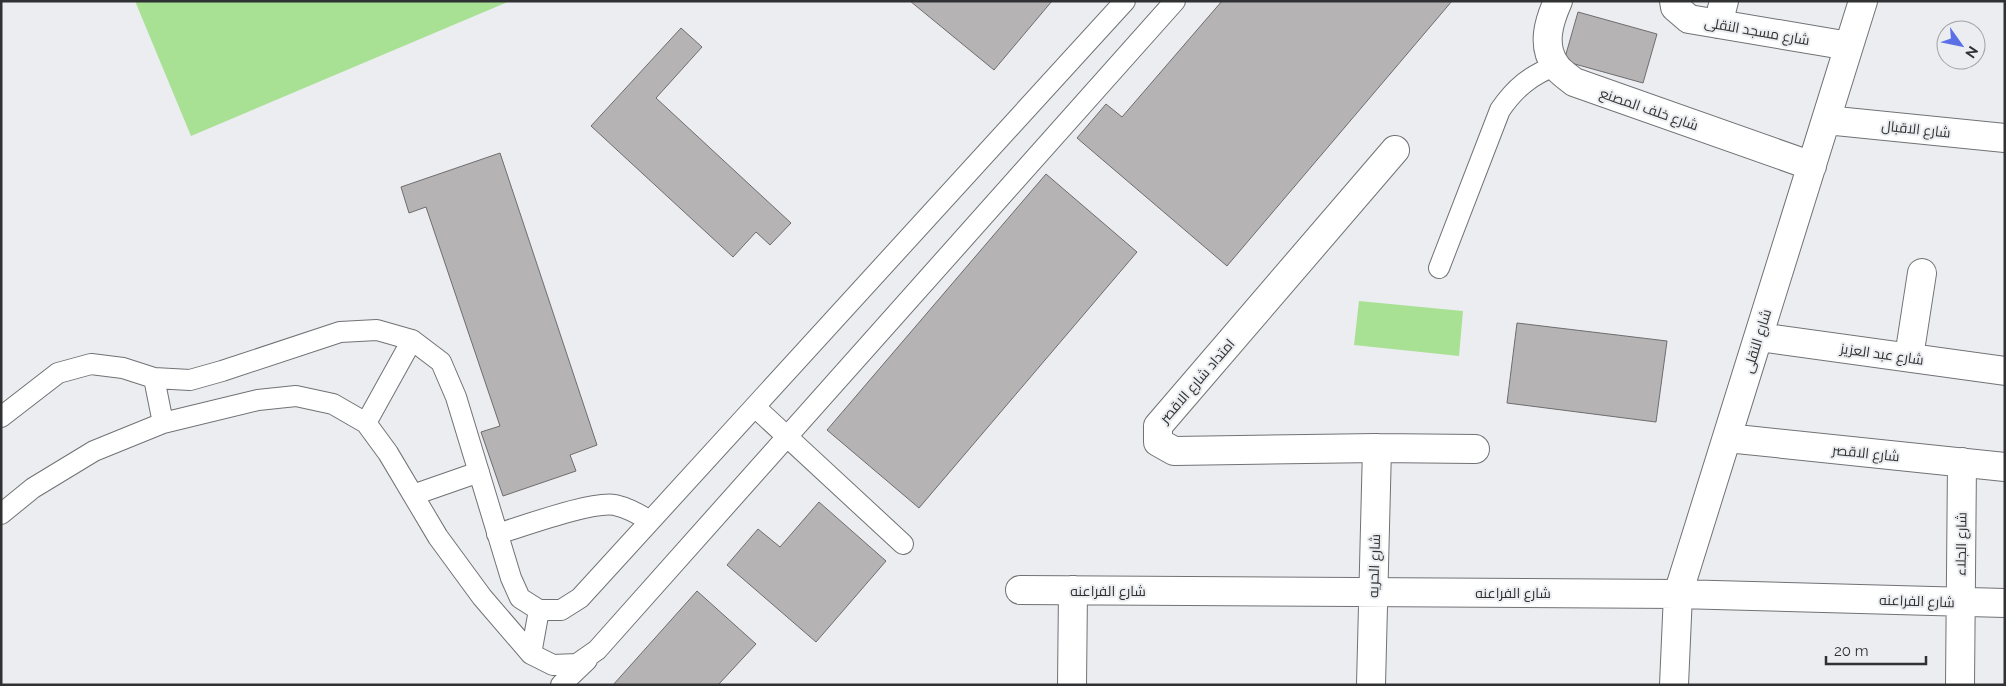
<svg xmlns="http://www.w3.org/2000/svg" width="2006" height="686" font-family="Raleway,Cairo,sans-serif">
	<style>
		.green { fill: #a9e194 }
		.building { fill: #b6b3b4; stroke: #6f6c6d }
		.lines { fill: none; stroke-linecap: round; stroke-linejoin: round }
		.service-casing { stroke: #707274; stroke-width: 22 }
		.minor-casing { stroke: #707274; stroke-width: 30 }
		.service { stroke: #fff; stroke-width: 20 }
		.minor { stroke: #fff; stroke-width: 28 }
		.labels { text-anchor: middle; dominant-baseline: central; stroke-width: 4; stroke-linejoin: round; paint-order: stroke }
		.street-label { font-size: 14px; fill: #303132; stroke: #ebedf0 }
	</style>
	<rect width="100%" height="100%" fill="#ebedf0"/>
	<path class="green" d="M135 1H510L191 136Z
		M1359 301 1463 311 1459 356 1354 345Z"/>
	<path class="building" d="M910 1H1052L994 70Z
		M1222 1H1452L1227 266 1077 138 1106 104 1122 117Z
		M1578 12 1657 34 1643 83 1564 61Z
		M681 28 702 47 656 98 791 223 770 245 756 232 733 257 591 126Z
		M500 153 597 445 570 455 576 471 503 496 481 432 500 426 426 207 409 213 401 187Z
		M1046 174 1137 252 919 508 827 430Z
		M1517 323 1667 341 1656 422 1507 403Z
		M819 502 886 561 816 642 727 565 758 529 780 547Z
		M697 591 756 644 718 685H613Z"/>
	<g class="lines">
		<g class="service-casing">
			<path id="service" d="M1439 268 1500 110C1515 88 1531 75 1555 66
				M154 378 163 423
				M755 407 903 544
				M1 417 58 373 91 364 123 368 154 378 190 380 222 371 340 332 377 330 412 340 441 362 456 397 511 578 520 598 539 610H561L580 598 1125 1
				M366 423 412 340
				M413 495 479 472
				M1 514 33 488 94 451 163 423 258 400 296 396 333 404 366 423 388 453 438 537 482 597 531 654 553 665 577 664 597 650 1175 1
				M497 534C524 526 591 501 615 505 628 508 639 514 650 521
				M531 654 539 610
				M561 685 587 660"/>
		</g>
		<g class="minor-casing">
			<path id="minor" d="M1558 1C1549 21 1541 46 1556 66 1560 72 1568 77 1574 82L1812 166
				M1674 1 1675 7 1689 19 1849 46
				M1718 24 1724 1
				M1826 120 2005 138
				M1395 150 1158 426V442L1174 451 1377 448 1475 449
				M1759 337 2005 371
				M1909 357 1922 273
				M1727 438 2005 467
				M1020 590 1678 594 2005 603
				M1072 685 1073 590
				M1371 685 1377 448
				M1674 685 1678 594 1863 1
				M1960 685 1962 462"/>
		</g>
		<use href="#service" class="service"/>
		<use href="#minor" class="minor"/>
	</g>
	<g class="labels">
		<g class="street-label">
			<text transform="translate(1757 31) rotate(10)">شارع مسجد النقلى</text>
			<text transform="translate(1649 109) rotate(19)">شارع خلف المصنع</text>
			<text transform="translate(1916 129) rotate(6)">شارع الاقبال</text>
			<text transform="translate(1757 341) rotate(-73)">شارع النقلى</text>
			<text transform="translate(1882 354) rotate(8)">شارع عبد العزيز</text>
			<text transform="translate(1197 381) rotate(-49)">امتداد شارع الاقصر</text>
			<text transform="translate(1866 453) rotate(6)">شارع الاقصر</text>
			<text transform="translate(1961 544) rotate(-89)">شارع الجلاء</text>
			<text transform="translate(1374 566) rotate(-88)">شارع الحريه</text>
			<text x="1108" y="591">شارع الفراعنه</text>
			<text x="1513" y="593">شارع الفراعنه</text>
			<text transform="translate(1917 601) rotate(2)">شارع الفراعنه</text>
		</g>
	</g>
	<rect width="2006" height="686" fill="none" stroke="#303132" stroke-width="5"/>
	<g transform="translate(1961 45) rotate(123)"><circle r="24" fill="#ebedf0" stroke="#a0a2a4"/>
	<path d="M0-4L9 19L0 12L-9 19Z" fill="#5b70e6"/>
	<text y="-8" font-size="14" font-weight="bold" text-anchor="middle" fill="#303132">N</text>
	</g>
	<path d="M1826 656v8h100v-8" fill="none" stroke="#303132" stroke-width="2.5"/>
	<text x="1834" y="656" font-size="15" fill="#303132" stroke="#ebedf0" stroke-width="4" paint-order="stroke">20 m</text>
</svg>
